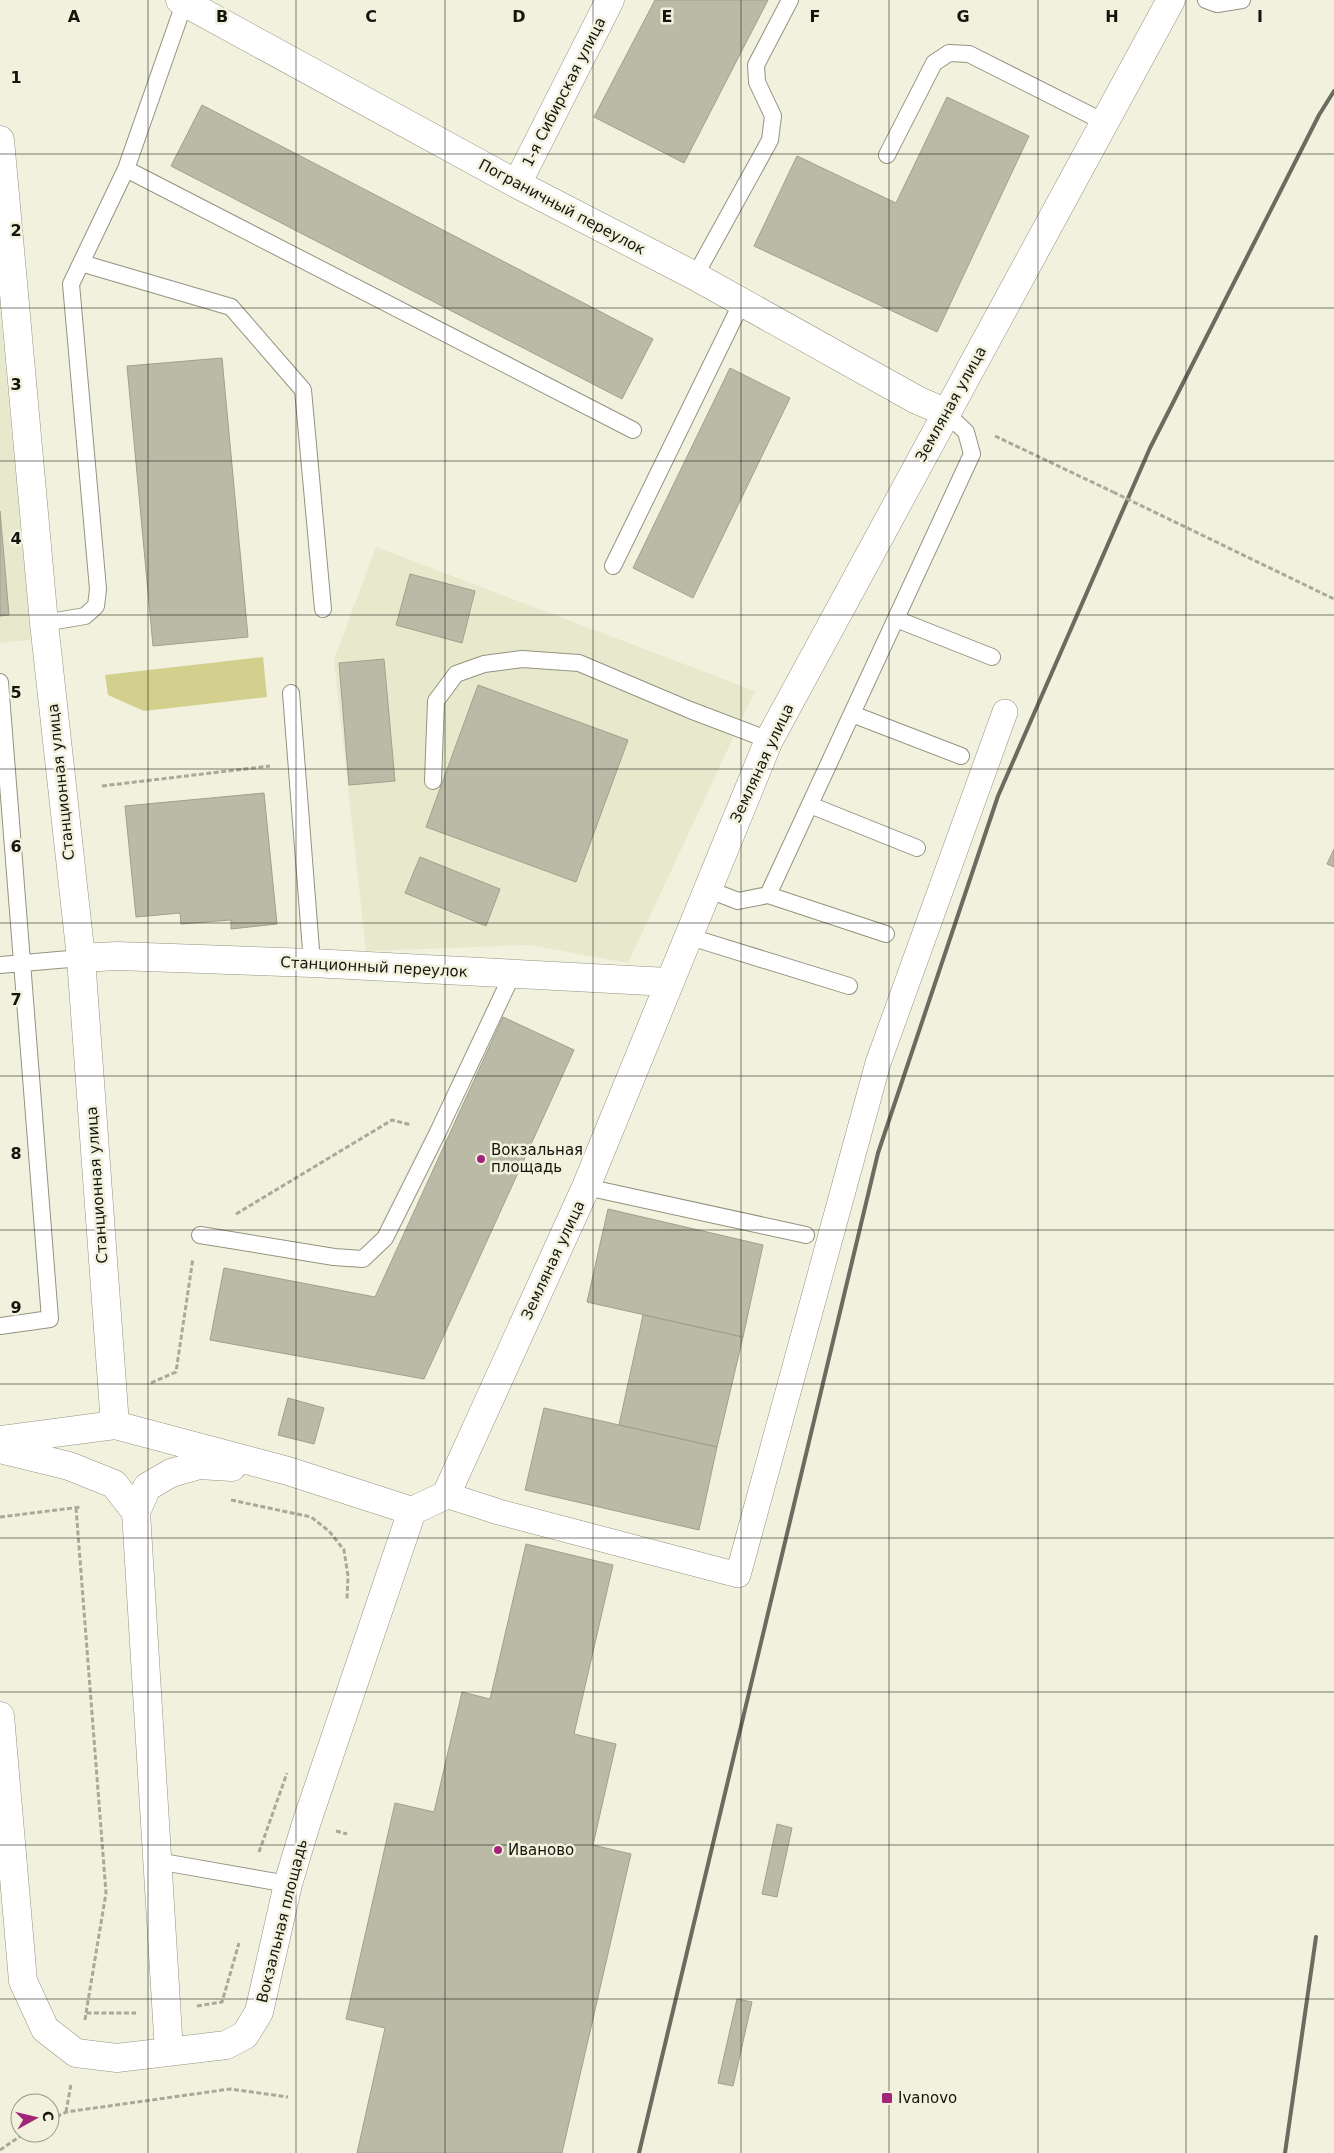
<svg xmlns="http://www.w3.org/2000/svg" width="1334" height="2153" font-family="'DejaVu Sans',sans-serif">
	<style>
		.built { fill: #e8e8cc }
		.green { fill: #d2d08c }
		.building { fill: #babaa6; stroke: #a1a08e }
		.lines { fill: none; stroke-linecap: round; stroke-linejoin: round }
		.service-casing { stroke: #939380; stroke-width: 18 }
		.pedestrian-casing { stroke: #939380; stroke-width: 26 }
		.minor-casing { stroke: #939380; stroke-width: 29 }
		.path { stroke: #a9a99a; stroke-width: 3; stroke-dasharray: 5 2.5; stroke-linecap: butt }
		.service { stroke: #fff; stroke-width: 16 }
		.pedestrian { stroke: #fff; stroke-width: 25 }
		.minor { stroke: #fff; stroke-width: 28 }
		.rail { stroke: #6b6b5f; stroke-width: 4 }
		.path-bridge { stroke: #a9a99a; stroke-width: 3; stroke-dasharray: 5 2.5; stroke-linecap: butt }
		.grid { fill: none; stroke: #15150e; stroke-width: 1; stroke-opacity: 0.55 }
		.poi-dot { fill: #a22579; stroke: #f1f1dd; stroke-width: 2 }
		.labels { text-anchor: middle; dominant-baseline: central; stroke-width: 5; stroke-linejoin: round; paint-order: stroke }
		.street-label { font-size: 15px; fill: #15150e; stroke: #f1f1dd }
		.poi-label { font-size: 15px; fill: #15150e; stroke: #f1f1dd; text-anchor: start }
		.grid-label { font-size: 16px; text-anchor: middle; font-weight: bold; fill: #15150e; stroke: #f1f1dd; stroke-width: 5; stroke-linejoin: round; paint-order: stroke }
	</style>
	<rect width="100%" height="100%" fill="#f1f1dd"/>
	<path class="built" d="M0 308 31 640 0 643Z
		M376 547 755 691 628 963 529 945 366 951 334 660Z"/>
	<path class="green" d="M263 657 267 697 144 711 108 695 105 675Z"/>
	<path class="building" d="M655 0H768L684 163 594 117Z
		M947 97 1029 136 937 332 754 246 797 156 896 203Z
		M202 105 653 339 622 399 171 166Z
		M222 358 248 637 153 646 127 366Z
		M730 368 790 398 693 598 633 568Z
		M0 511 9 615 0 616Z
		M410 574 475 591 462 643 396 625Z
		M384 659 395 781 349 785 339 663Z
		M478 685 628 740 576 882 426 827Z
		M264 793 277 924 231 929V920L181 924 180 913 136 917 125 806Z
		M1334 849V867L1327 864Z
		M420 857 500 889 486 926 405 893Z
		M503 1017 574 1050 424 1379 210 1340 224 1268 375 1297Z
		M608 1209 763 1245 743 1337 587 1302Z
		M643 1315 743 1337 717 1447 619 1425Z
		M288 1398 324 1408 314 1444 278 1435Z
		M544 1408 717 1447 699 1530 525 1490Z
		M526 1544 613 1565 574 1734 616 1744 593 1845 631 1854 562 2153H357L385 2028 346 2019 395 1803 434 1812 462 1692 490 1699Z
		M777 1824 792 1828 777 1897 762 1894Z
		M737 1999 752 2002 733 2086 718 2083Z"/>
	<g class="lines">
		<g class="service-casing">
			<path id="service" d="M1206 0 1217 4 1242 0
				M887 155 934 63 949 53 969 54 1106 123
				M126 169 633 430
				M81 263 231 307 303 390 323 609
				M695 276 770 140 773 116 757 82 756 65 790 0
				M613 566 742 302
				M896 619 992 657
				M44 623 85 616 96 606 98 589 71 284 126 169 185 1
				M0 682 50 1319 0 1326
				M291 693 312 963
				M852 714 961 756
				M433 781 436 701 456 674 484 664 522 659 579 663 690 710 769 740
				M810 805 917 848
				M707 889 738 901 768 895 972 454 966 432 945 412
				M768 895 886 934
				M687 936 849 986
				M0 965 81 958
				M586 1187 806 1235
				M200 1235 334 1257 363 1259 385 1238 438 1132 512 975
				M157 1861 288 1884"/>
		</g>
		<g class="pedestrian-casing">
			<path id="pedestrian" d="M446 1495 499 1512 738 1575 878 1063 1005 712"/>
		</g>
		<g class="minor-casing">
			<path id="minor" d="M180 0 517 184 695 276 917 400 945 412
				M0 140 44 623 81 958 115 1425
				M517 184 610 0
				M81 958 117 956 312 963 668 982
				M0 1440 115 1425 288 1471 412 1511
				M0 1449 69 1466 114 1484 136 1512 169 2052
				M412 1511 446 1495 586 1187 769 740 1171 0
				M136 1512 147 1487 171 1473 199 1465 232 1467
				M0 1716 23 1981 45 2029 76 2053 117 2058 226 2045 245 2035 259 2012 288 1884 306 1824 412 1511"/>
		</g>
		<path class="path" d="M995 436 1113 492
			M102 786 270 766
			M236 1214 392 1120 411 1125
			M151 1383 176 1372 193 1258
			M231 1500 311 1517 329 1531 344 1550 348 1576 347 1599
			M76 1508 106 1893 86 2013
			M0 1517 81 1507
			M336 1831 347 1834
			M259 1852 287 1773
			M197 2006 222 2002 239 1943
			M85 2020 86 2013H136
			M66 2112 71 2084
			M50 2120 66 2112 230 2089 288 2097
			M0 2150 25 2133"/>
		<use href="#service" class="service"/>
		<use href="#pedestrian" class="pedestrian"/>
		<use href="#minor" class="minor"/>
		<path class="rail" d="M639 2153 878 1153 998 796 1150 448 1319 115 1334 91
			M1285 2153 1316 1937"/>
		<path class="path-bridge" d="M1113 492 1334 599"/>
	</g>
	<path class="grid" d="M148 0V2153M296 0V2153M445 0V2153M593 0V2153M741 0V2153M889 0V2153M1038 0V2153M1186 0V2153M0 154H1334M0 308H1334M0 461H1334M0 615H1334M0 769H1334M0 923H1334M0 1076H1334M0 1230H1334M0 1384H1334M0 1538H1334M0 1692H1334M0 1845H1334M0 1999H1334"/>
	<g class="poi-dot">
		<circle cx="481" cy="1159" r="5"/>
		<circle cx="498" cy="1850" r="5"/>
		<rect x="881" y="2092" width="12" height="12" rx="2.5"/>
	</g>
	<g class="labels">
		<g class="street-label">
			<text transform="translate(564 92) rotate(-63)">1-я Сибирская улица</text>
			<text transform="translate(562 207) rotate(28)">Пограничный переулок</text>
			<text transform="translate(951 404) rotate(-61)">Земляная улица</text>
			<text transform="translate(762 763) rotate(-65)">Земляная улица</text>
			<text transform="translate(61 782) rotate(-96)">Станционная улица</text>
			<text transform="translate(374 967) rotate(3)">Станционный переулок</text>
			<text transform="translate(97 1185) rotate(-94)">Станционная улица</text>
			<text transform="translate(553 1260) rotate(-65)">Земляная улица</text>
			<text transform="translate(282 1921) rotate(-76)">Вокзальная площадь</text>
		</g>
		<g class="poi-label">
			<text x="491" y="1150">Вокзальная<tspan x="491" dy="17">площадь</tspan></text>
			<text x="508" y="1850">Иваново</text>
			<text x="898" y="2098">Ivanovo</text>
		</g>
	</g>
	<g class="grid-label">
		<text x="74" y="22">A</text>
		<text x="222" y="22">B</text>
		<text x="371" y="22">C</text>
		<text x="519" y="22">D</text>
		<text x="667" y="22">E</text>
		<text x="815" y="22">F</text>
		<text x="963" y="22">G</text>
		<text x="1112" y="22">H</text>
		<text x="1260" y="22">I</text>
		<text x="16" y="83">1</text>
		<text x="16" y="236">2</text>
		<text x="16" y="390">3</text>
		<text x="16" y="544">4</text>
		<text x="16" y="698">5</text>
		<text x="16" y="852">6</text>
		<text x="16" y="1005">7</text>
		<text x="16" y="1159">8</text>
		<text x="16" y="1313">9</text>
	</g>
	<g transform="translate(35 2118) rotate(82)"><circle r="24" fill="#f1f1dd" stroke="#99998a"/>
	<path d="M0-4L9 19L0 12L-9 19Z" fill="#a22579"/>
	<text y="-8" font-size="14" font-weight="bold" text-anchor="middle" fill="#15150e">С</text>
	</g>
</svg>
